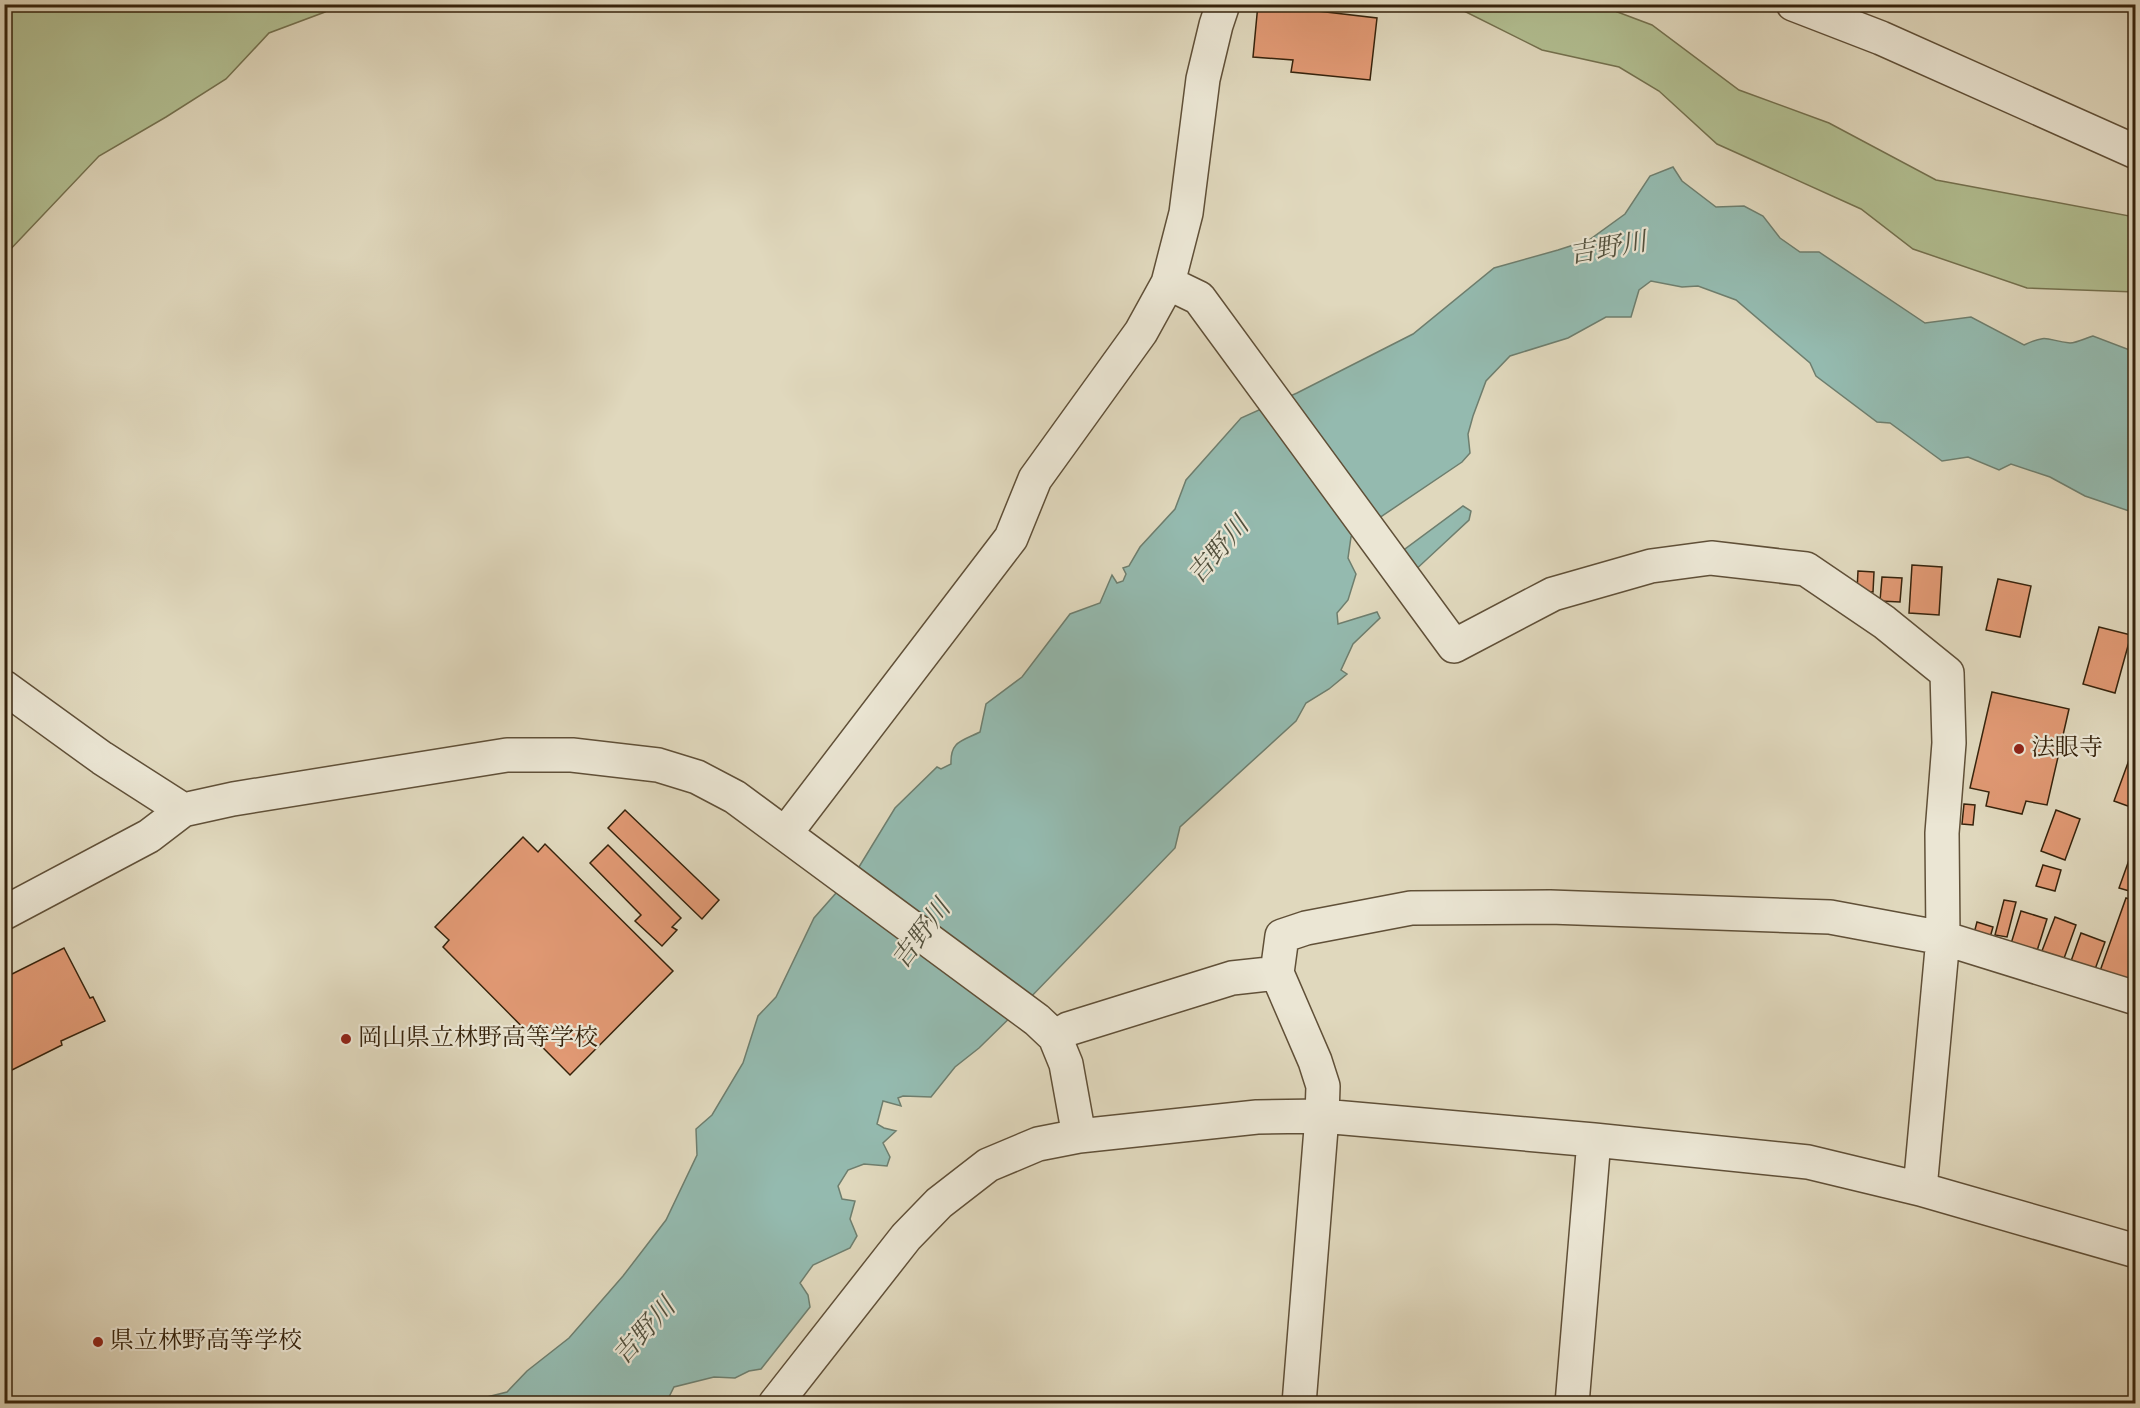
<svg xmlns="http://www.w3.org/2000/svg" width="2140" height="1408" font-family="'Old Standard TT','Noto Serif JP',serif">
	<style>
		.green { fill: #b2bf92; stroke: #74714f; stroke-width: 1.5 }
		.water { fill: #94baaf; stroke: #6e7e6e; stroke-width: 1.5 }
		.building { fill: #e19974; stroke: #36230c; stroke-width: 1.5 }
		.lines { fill: none; stroke-linecap: round; stroke-linejoin: round }
		.minor-casing { stroke: #605038; stroke-width: 36 }
		.minor { stroke: #ebe6d4; stroke-width: 33 }
		.poi-dot { fill: #8f2418; stroke: #ebe6d4; stroke-width: 2 }
		.labels { text-anchor: middle; dominant-baseline: central; stroke-width: 4.5; stroke-linejoin: round; paint-order: stroke }
		.poi-label { font-size: 24px; fill: #36230c; stroke: #ebe6d4; text-anchor: start }
		.water-label { font-size: 26px; font-style: italic; fill: #52503d; stroke: #ebe6d4 }
	</style>
	<rect width="100%" height="100%" fill="#e0d8bd"/>
	<filter id="stains"><feTurbulence type="fractalNoise" baseFrequency=".00333" numOctaves="4"/><feColorMatrix values="0 0 0 0 .2 0 0 0 0 .09 0 0 0 0 .02 0 0 0 .5 -.17"/></filter>
	<radialGradient id="worn" r=".72"><stop offset=".6" stop-color="#630" stop-opacity="0"/><stop offset="1" stop-color="#630" stop-opacity=".3"/></radialGradient>
	<path class="green" d="M5 4H334V5L325 12 269 33 226 79 166 117 99 156 5 255Z
		M1452 5H1599L1652 25 1739 90 1829 123 1936 180 2135 217V292L2027 288 1913 249 1861 209 1717 144 1659 91 1619 67 1542 50Z"/>
	<path class="water" d="M1673 167 1682 181 1716 207 1744 206 1763 216 1780 238 1800 252H1819L1925 323 1971 317 2024 345C2049 333 2047 341 2070 343 2077 343 2086 338 2093 336L2135 352V513L2085 496 2050 477 2011 464 1999 470 1968 457 1942 461 1890 423 1877 422 1816 376 1810 363 1736 300 1698 286 1682 287 1651 281 1639 290 1631 317H1606L1568 338 1510 356 1486 381 1473 416 1468 434 1470 453 1462 462 1351 537 1348 558 1356 574 1348 600 1337 613 1338 624 1377 612 1380 618 1353 644 1341 670 1347 674 1329 689 1306 703 1296 721 1180 827 1175 848 1026 1002 979 1048 955 1067 931 1097 903 1096 898 1098 901 1106 883 1101 877 1124 884 1128 896 1131 883 1143 890 1157 887 1166 864 1164 848 1170 838 1186 842 1199 855 1201 850 1219 857 1236 850 1248 813 1265 800 1283 808 1295 810 1307 761 1369 749 1371 735 1378 714 1377 674 1387 666 1403 478 1404 487 1397 507 1392 527 1371 569 1338 623 1276 666 1220 697 1155 696 1129 712 1115 743 1063 758 1016 776 997 814 918 859 867 895 808 937 767 941 769 951 764C950 741 962 741 980 732L986 704 1022 677 1070 614 1100 603 1112 575 1117 583 1123 581 1126 574 1123 568 1129 566 1140 547 1175 509 1186 480 1241 418 1297 393 1413 334 1494 268 1558 250 1589 240 1625 214 1650 176Z
		M1463 506 1471 511 1469 520 1411 574 1397 555Z"/>
	<path class="building" d="M1258 4 1377 18 1370 80 1291 72 1293 60 1253 57Z
		M1912 565 1942 567 1939 615 1909 613Z
		M1858 571 1874 572 1873 592 1857 591Z
		M1882 577 1902 578 1900 602 1880 601Z
		M1998 579 2031 586 2020 637 1986 630Z
		M2099 627 2131 635 2115 693 2083 684Z
		M1992 692 2069 709 2047 805 2026 801 2022 814 1986 806 1989 792 1970 788Z
		M2136 741V809L2114 801Z
		M1964 804 1975 805 1973 825 1962 824Z
		M625 810 719 900 702 919 608 828Z
		M2056 810 2080 819 2065 860 2041 851Z
		M523 837 538 852 545 844 673 971 570 1075 443 947 449 940 435 927Z
		M608 845 681 918 672 927 677 930 662 946 635 921 641 915 590 863Z
		M2133 849 2136 850V893L2119 888Z
		M2043 865 2061 870 2055 891 2036 886Z
		M2126 898 2136 901V968L2130 982 2100 971Z
		M2004 900 2016 902 2007 937 1995 935Z
		M2021 911 2047 919 2036 954 2010 947Z
		M2055 917 2076 925 2062 964 2040 956Z
		M1977 922 1993 927 1989 941 1973 937Z
		M2081 933 2105 942 2094 972 2070 964Z
		M64 948 90 998 93 997 105 1021 61 1041 62 1045 8 1072 4 1065V978Z"/>
	<g class="lines">
		<g class="minor-casing">
			<path id="minor" d="M1793 4 1881 38 2136 152
				M1168 283 1199 298 1454 646 1553 594 1651 566 1711 558 1806 569 1884 622 1947 673 1949 743 1942 833 1943 938 1920 1189
				M4 687 102 758 183 810
				M785 834 1011 538 1035 479 1141 332 1168 283 1186 213 1203 79 1216 25 1223 4
				M4 913 149 836 183 810 233 799 507 755H572L658 765 697 777 735 797 1037 1020 1055 1037 1066 1064 1079 1136
				M1055 1037 1068 1029 1232 978 1277 973
				M775 1404 906 1237 939 1203 988 1165 1038 1144 1079 1136 1257 1117 1322 1116 1594 1140 1808 1162 1920 1189 2136 1251
				M1299 1404 1322 1116 1323 1086 1315 1061 1277 973 1282 936 1306 928 1411 908 1550 907 1830 917 1943 938 2136 998
				M1572 1404 1594 1140"/>
		</g>
		<use href="#minor" class="minor"/>
	</g>
	<g class="poi-dot">
		<circle cx="2019" cy="749" r="6"/>
		<circle cx="346" cy="1039" r="6"/>
		<circle cx="98" cy="1342" r="6"/>
	</g>
	<g class="labels">
		<g class="poi-label">
			<text x="2031" y="749">法眼寺</text>
			<text x="358" y="1039">岡山県立林野高等学校</text>
			<text x="110" y="1342">県立林野高等学校</text>
		</g>
		<g class="water-label">
			<text transform="translate(1608 249) rotate(-10)">吉野川</text>
			<text transform="translate(1219 551) rotate(-49)">吉野川</text>
			<text transform="translate(922 935) rotate(-53)">吉野川</text>
			<text transform="translate(645 1332) rotate(-48)">吉野川</text>
		</g>
	</g>
	<rect width="2140" height="1408" fill="none" stroke="#e0d8bd" stroke-width="24"/>
	<rect x="6" y="6" width="2128" height="1396" fill="none" stroke="#36230c" stroke-width="3"/>
	<rect x="12" y="12" width="2116" height="1384" fill="none" stroke="#36230c" stroke-width="1.5"/>
	<rect width="100%" height="100%" filter="url(#stains)"/>
	<rect width="100%" height="100%" fill="url(#worn)"/>
</svg>
